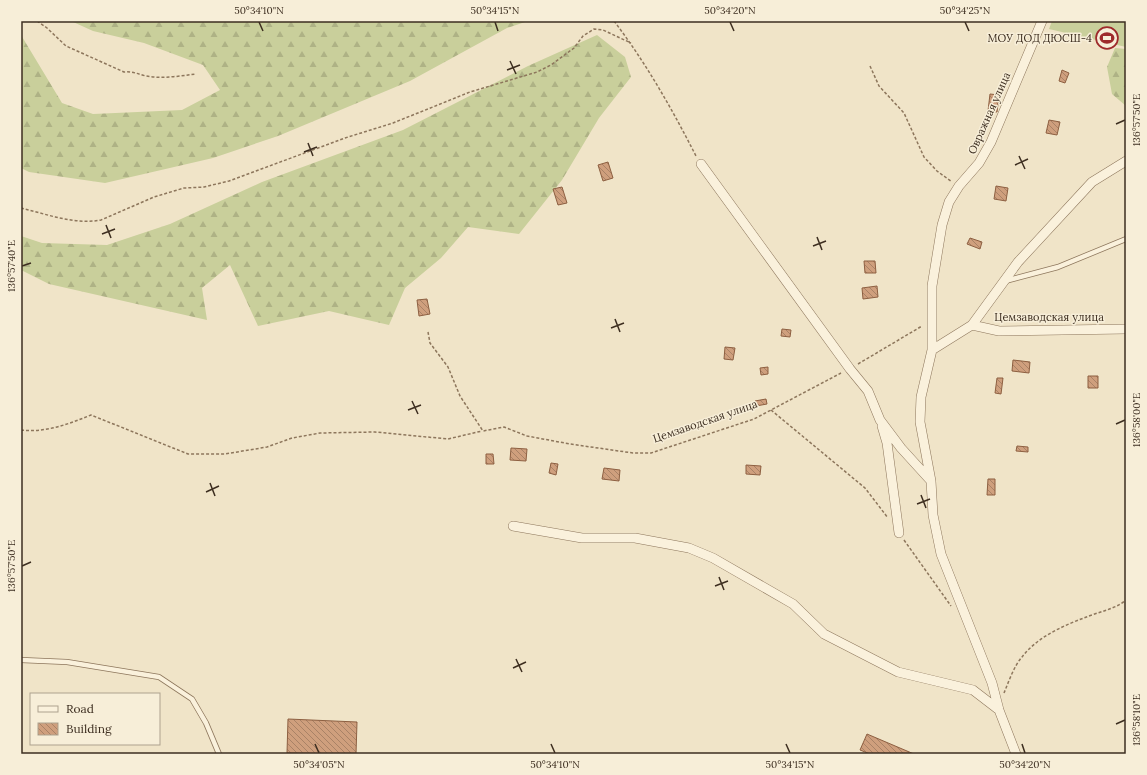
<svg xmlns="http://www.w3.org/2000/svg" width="1147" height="775" font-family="Lora,serif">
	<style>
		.forest { fill: url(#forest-firs) }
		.pitch { fill: #c9cf9b }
		.building { fill: url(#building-back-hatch); stroke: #8d5f41 }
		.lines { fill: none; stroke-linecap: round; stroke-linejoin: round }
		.service-casing { stroke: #8d765c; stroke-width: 6 }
		.minor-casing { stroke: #8d765c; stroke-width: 10 }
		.path { stroke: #8d765c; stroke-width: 1.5; stroke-dasharray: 3 2; stroke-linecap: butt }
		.service { stroke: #faf1dc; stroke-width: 4.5 }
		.minor { stroke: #faf1dc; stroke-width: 9 }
		.ticks { fill: none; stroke: #3d2e20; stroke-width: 1.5 }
		.labels { text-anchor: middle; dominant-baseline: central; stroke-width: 3; stroke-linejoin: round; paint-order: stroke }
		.poi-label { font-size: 11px; fill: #3d2e20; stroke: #f7eed8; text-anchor: end }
		.street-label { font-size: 11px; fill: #3d2e20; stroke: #f7eed8 }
		.neatline { fill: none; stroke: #3d2e20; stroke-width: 1.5 }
		.ticks-label { font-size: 10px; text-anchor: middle; fill: #3d2e20 }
	</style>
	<defs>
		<pattern id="forest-firs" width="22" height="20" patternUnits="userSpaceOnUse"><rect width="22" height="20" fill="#c9cf9b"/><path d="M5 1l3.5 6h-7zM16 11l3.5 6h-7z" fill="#aeb285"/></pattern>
		<pattern id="building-back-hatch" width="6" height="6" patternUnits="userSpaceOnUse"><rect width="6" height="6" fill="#cf9f7d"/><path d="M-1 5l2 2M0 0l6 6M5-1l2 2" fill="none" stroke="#a98266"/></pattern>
	</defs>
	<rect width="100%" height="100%" fill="#f0e4c8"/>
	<path class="forest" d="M71 21H528L507 28 410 81 278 136 213 158 105 183 29 172 21 168V35L62 103 93 114 182 110 220 90 203 65 144 43 93 31Z
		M597 35 625 57 631 77 599 118 562 180 519 234 468 227 441 258 405 288 389 325 329 311 258 326 230 265 202 288 207 320 49 284 21 270V236L42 243 107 245 170 224 262 182 403 130 528 66Z
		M1115 48 1126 49V106L1112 94 1107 67Z"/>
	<path class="pitch" d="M1052 21H1126V47L1049 29Z"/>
	<path class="building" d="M1062 70 1069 73 1065 83 1059 81Z
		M990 94 999 95 997 112 988 111Z
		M1049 120 1060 122 1057 135 1046 133Z
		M608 162 613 178 603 181 598 165Z
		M996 186 1008 188 1006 201 994 199Z
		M562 187 567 203 558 205 553 189Z
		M970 238 982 242 980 249 967 244Z
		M864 261H875L876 273H865Z
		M877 286 878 297 863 299 862 288Z
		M427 299 430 314 419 316 417 300Z
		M782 329 791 330 790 337 781 336Z
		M725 347 735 348 733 360 724 359Z
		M1013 360 1030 362 1029 373 1012 371Z
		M768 367V374L761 375 760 368Z
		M1088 376H1098V388H1088Z
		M997 378H1003L1001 394 995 393Z
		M766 399 767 404 756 406 755 401Z
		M1017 446 1028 447V452L1016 451Z
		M511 448 527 449 526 461 510 460Z
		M486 454H493L494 464H486Z
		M551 463 558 464 556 475 549 473Z
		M746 465 761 466 760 475 746 474Z
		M604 468 620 470 619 481 602 479Z
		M988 479H995V495H987Z
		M288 719 357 722 356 754 287 753Z
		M867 734 914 754H870L860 750Z"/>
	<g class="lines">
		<g class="service-casing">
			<path id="service" d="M1005 281 1058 267 1126 239
				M21 660 67 662 159 677 192 699 206 723 219 754"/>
		</g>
		<g class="minor-casing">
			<path id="minor" d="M701 164 850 369 868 391 880 420 901 448 931 481
				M972 325 1018 262 1092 182 1126 161
				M932 350 972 325 999 331 1126 329
				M882 426 887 443 899 533
				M513 526 582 538H635L689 548 713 558 793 604 824 634 898 672 973 690 999 710
				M1016 754 999 710 992 683 941 554 933 515 931 481 920 422 921 397 932 350V286L942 225 949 202 959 186 979 163 991 142 1042 21"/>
		</g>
		<path class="path" d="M37 21 47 28 66 46 124 72C132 71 138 74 146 76 162 79 180 76 196 74
			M614 21C646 63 672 109 696 156
			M870 66 879 86 904 113 924 157 937 171 952 182
			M21 208C46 214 75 225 101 220L154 197 184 188 204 187 229 181 345 138 393 123 470 92 537 72 551 65 574 48 583 36 594 29 603 30 631 43
			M428 332 430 343 448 367 460 396 483 431 504 427 527 436 570 444 633 453H651L754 419 841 373
			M858 364 922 326
			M771 410 865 488 888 518
			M21 430C45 433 69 424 91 415L188 454H225L267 447 292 438 320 433 375 432 448 439 482 431
			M904 540 951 606
			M1004 693C1009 681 1014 666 1022 657 1038 636 1065 625 1089 616 1102 611 1115 609 1126 600"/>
		<use href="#service" class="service"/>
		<use href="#minor" class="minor"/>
	</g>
	<path class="ticks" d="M259 22 263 31M495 22 498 31M730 22 734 31M965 22 969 31M510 61 516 74M507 70 520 65M1116 124 1125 120M308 143 313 156M304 152 317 147M1019 156 1025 169M1015 165 1028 159M106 225 111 238M102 234 115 229M817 237 822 250M813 246 826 241M22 266 31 263M615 319 620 332M611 328 624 323M412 401 418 414M408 410 421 405M1116 424 1125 420M210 483 215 496M206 492 219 486M921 495 926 508M917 504 930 499M22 566 31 562M719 577 724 590M715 586 728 581M516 659 522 672M513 668 526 662M1116 724 1125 720M315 744 319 753M551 744 555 753M786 744 790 753M1022 744 1025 753"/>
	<defs>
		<g id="stadium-ring" transform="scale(1.15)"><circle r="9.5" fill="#f7eed8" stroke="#9e2a2b" stroke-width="1.5"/><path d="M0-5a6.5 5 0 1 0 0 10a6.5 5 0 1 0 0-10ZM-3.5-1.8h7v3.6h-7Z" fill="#9e2a2b"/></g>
	</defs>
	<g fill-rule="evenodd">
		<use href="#stadium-ring" x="1107" y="38"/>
	</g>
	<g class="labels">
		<g class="poi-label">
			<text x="1092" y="38">МОУ ДОД ДЮСШ-4</text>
		</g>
		<g class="street-label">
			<text transform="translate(989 113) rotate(-66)">Овражная улица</text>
			<text x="1049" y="317">Цемзаводская улица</text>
			<text transform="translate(705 421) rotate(-19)">Цемзаводская улица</text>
		</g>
	</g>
	<rect width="1147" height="775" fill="none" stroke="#f7eed8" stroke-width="44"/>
	<rect x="30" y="693" width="130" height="52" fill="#f7eed8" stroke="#ada18e"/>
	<rect x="38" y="706" width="20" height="6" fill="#faf1dc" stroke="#ada18e"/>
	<text x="66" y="713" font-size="12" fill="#3d2e20">Road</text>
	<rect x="38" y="723" width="20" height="12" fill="url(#building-back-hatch)" stroke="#ada18e"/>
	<text x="66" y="733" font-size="12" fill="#3d2e20">Building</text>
	<rect x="22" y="22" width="1103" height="731" class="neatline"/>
	<g class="ticks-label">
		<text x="259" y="14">50°34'10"N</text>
		<text x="495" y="14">50°34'15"N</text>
		<text x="730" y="14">50°34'20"N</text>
		<text x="965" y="14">50°34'25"N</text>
		<text transform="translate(1136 120) rotate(-90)" y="4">136°57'50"E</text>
		<text transform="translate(11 266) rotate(-90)" y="4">136°57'40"E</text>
		<text transform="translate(1136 420) rotate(-90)" y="4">136°58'00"E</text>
		<text transform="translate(11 566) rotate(-90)" y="4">136°57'50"E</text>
		<text transform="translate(1136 720) rotate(-90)" y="4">136°58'10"E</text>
		<text x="319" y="768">50°34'05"N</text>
		<text x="555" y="768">50°34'10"N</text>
		<text x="790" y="768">50°34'15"N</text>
		<text x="1025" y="768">50°34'20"N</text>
	</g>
</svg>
